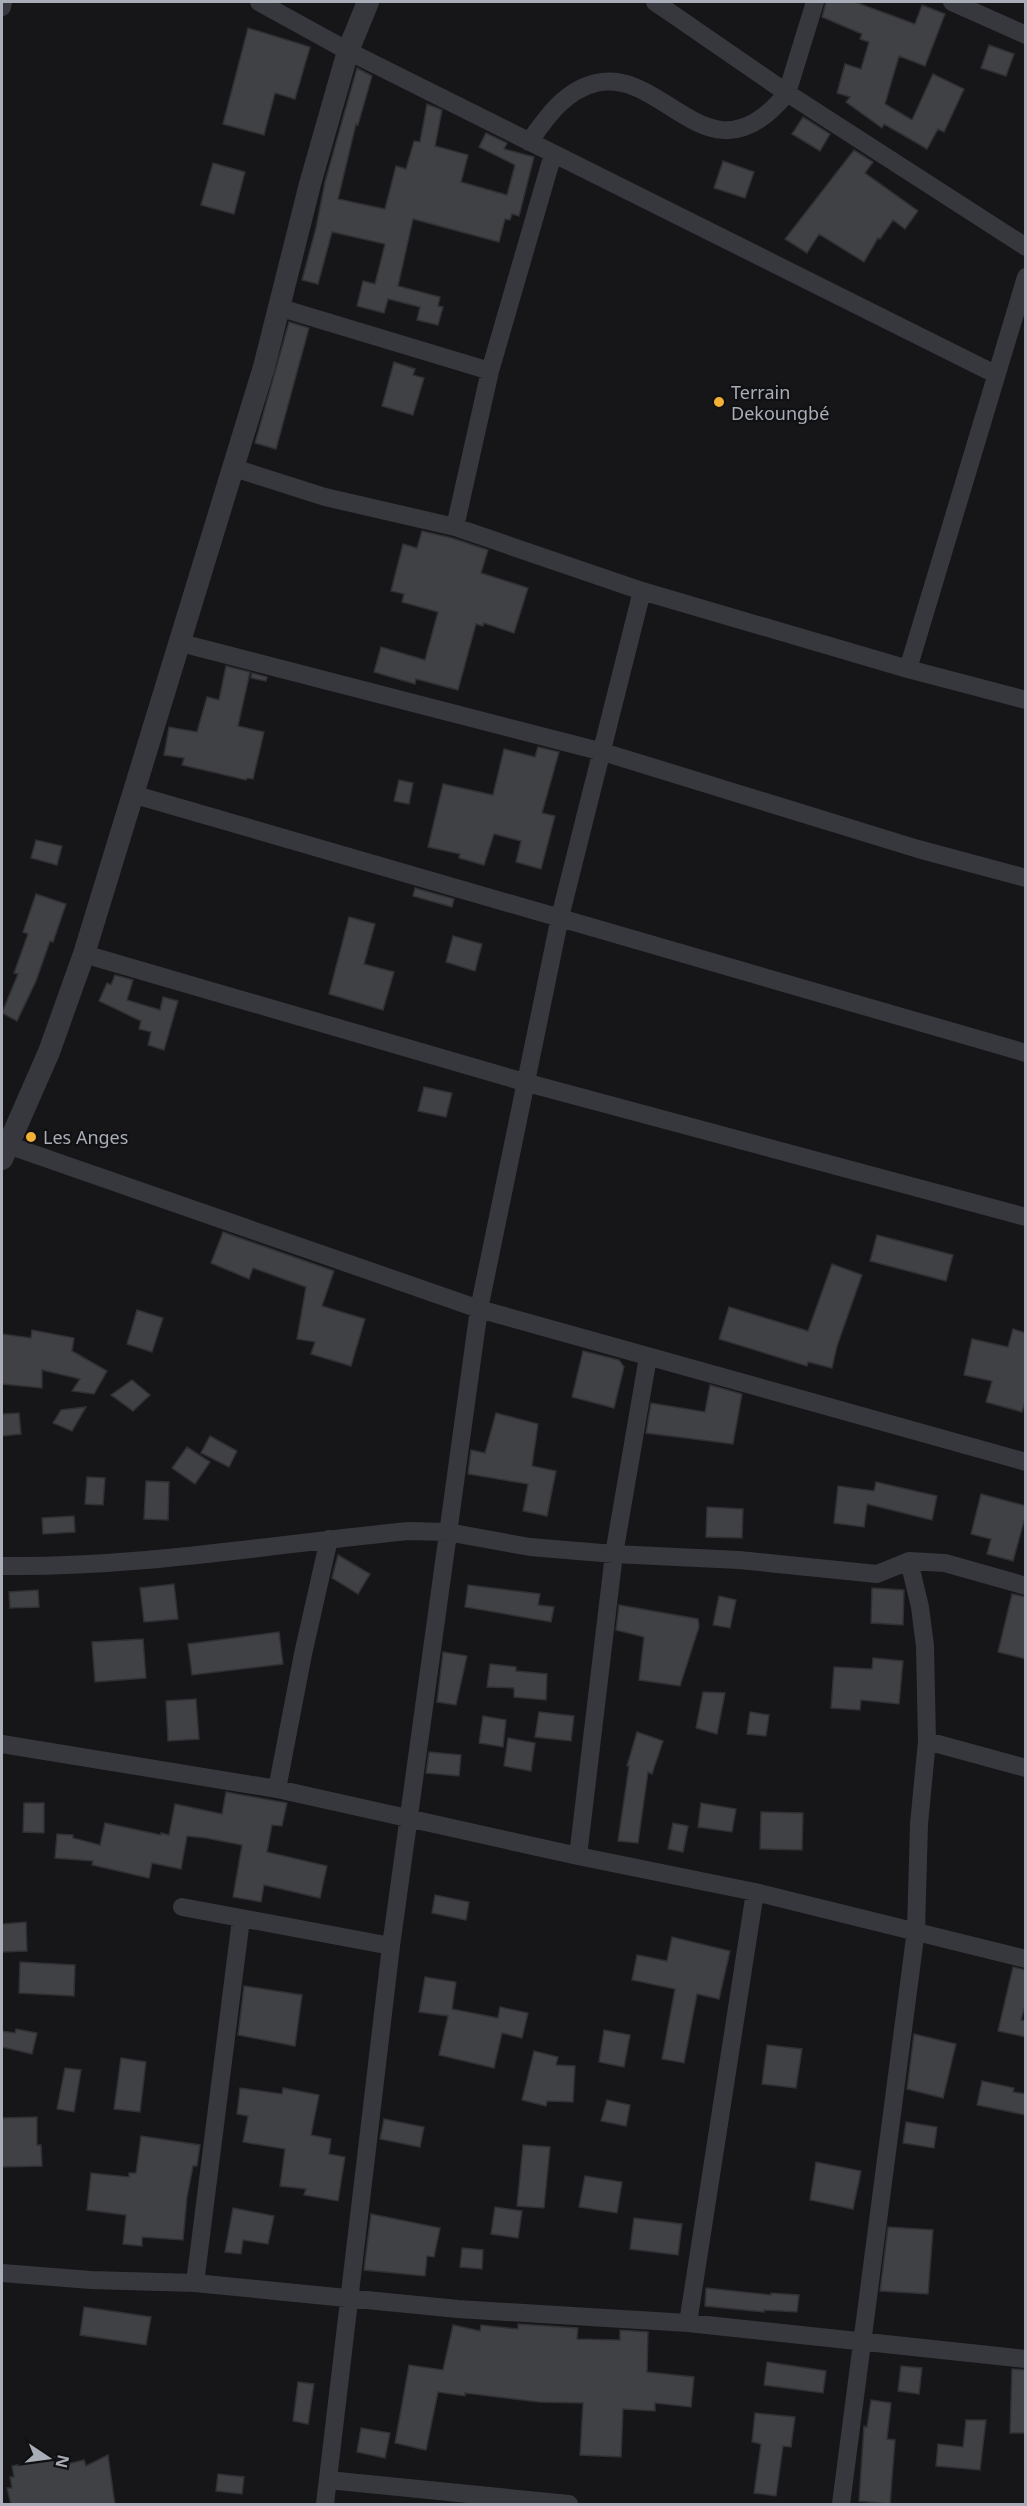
<svg xmlns="http://www.w3.org/2000/svg" width="1027" height="2506" font-family="'Noto Sans',sans-serif">
	<style>
		.building { fill: #404145; stroke: #303034; stroke-width: 1.5 }
		.lines { fill: none; stroke-linecap: round; stroke-linejoin: round }
		.minor { stroke: #37383d; stroke-width: 18 }
		.tertiary { stroke: #37383d; stroke-width: 22 }
		.poi-dot { fill: #f2b134; stroke: #111113; stroke-width: 2 }
		.labels { text-anchor: middle; dominant-baseline: central; stroke-width: 4.5; stroke-linejoin: round; paint-order: stroke }
		.poi-label { font-size: 18px; fill: #a8adb8; stroke: #111113; text-anchor: start }
	</style>
	<rect width="100%" height="100%" fill="#161618"/>
	<path class="building" d="M826 2H855L915 24 922 5 945 14 925 66 899 56 885 104 912 120 933 74 964 89 944 132 938 129 927 149 884 124 882 128 846 102 850 97 837 93 845 64 861 69 869 42 860 39 862 34 822 17Z
		M248 28 310 47 295 99 275 93 264 135 223 124Z
		M989 45 1014 54 1006 76 981 68Z
		M357 68 372 76 358 125 356 124 338 199 385 209 396 166 406 169 414 141 420 142 427 104 442 110 435 146 468 155 461 182 507 195 515 165 479 147 486 133 507 143 504 149 534 157 519 216 512 214 510 220 505 219 499 242 413 219 398 286 440 297 438 306 443 307 438 325 417 320 420 307 388 299 384 313 357 306 363 281 375 284 385 244 332 232 318 284 302 280 316 228 325 182Z
		M803 117 830 134 820 151 792 134Z
		M854 150 873 162 865 173 918 211 905 229 893 220 880 239 878 238 864 262 819 234 807 253 785 239Z
		M723 161 754 172 745 198 714 188Z
		M213 163 245 172 234 214 201 205Z
		M289 322 309 328 276 449 255 443Z
		M394 362 415 369 413 375 424 378 413 415 382 406Z
		M422 531 452 538 488 550 481 573 528 588 514 633 484 623 483 626 476 624 458 690 416 679 415 684 374 672 381 647 425 660 438 612 402 602 404 594 391 591 403 544 417 548Z
		M226 666 250 672 238 726 264 732 253 779 247 778 246 780 182 765 184 758 164 755 169 727 197 732 207 697 219 700Z
		M252 673 267 677 266 681 251 678Z
		M538 747 559 752 542 813 555 816 541 869 516 862 521 841 494 834 484 865 459 858 460 854 428 847 443 784 493 795 504 749 535 757Z
		M399 780 413 783 409 804 394 801Z
		M36 840 62 846 57 865 31 858Z
		M415 888 454 899 452 907 413 896Z
		M36 894 66 904 53 942 50 941 36 981 17 1021 2 1013 18 974 14 973 28 934 23 932Z
		M349 917 375 924 364 964 394 972 383 1010 329 994Z
		M453 936 482 944 475 971 446 962Z
		M115 975 133 980 127 1000 160 1010 163 997 178 1001 164 1050 148 1045 151 1032 139 1029 141 1021 99 1001 107 983 111 985Z
		M424 1087 452 1093 446 1117 418 1111Z
		M223 1232 334 1271 322 1306 365 1319 351 1366 311 1354 315 1342 297 1339 306 1287 253 1268 249 1279 211 1263Z
		M877 1235 953 1255 946 1281 870 1261Z
		M832 1264 862 1275 837 1346 832 1368 808 1362 807 1366 719 1339 729 1307 808 1331Z
		M137 1310 163 1318 152 1352 127 1344Z
		M1013 1329 1026 1333V1399L1022 1412 986 1402 992 1381 964 1375 972 1339 1008 1347Z
		M32 1330 74 1338 72 1351 107 1371 94 1394 72 1391 80 1379 42 1370V1388L2 1384V1334L31 1338Z
		M583 1351 619 1360 624 1367 614 1408 572 1397Z
		M132 1380 150 1395 133 1411 111 1395Z
		M710 1385 742 1394 733 1444 646 1433 651 1403 705 1412Z
		M86 1407 72 1431 53 1423 61 1410Z
		M19 1413 21 1434 2 1436V1414Z
		M496 1413 538 1424 532 1466 556 1471 547 1516 523 1511 528 1484 468 1474 471 1450 485 1453Z
		M210 1436 237 1451 229 1467 201 1453Z
		M187 1447 210 1462 195 1484 172 1468Z
		M87 1477 105 1478 103 1505 85 1504Z
		M146 1481 169 1482 168 1520 144 1519Z
		M876 1482 937 1496 932 1520 867 1504 864 1527 834 1523 838 1486 874 1491Z
		M981 1494 1026 1506V1514L1013 1561 987 1554 991 1539 971 1534Z
		M707 1507 743 1509 742 1538 706 1537Z
		M74 1516 75 1532 43 1534 42 1518Z
		M338 1555 370 1574 358 1594 332 1578Z
		M174 1584 178 1619 144 1622 140 1588Z
		M468 1585 540 1594 538 1605 554 1607 551 1622 465 1607Z
		M872 1588 904 1590 903 1625 871 1623Z
		M38 1590 39 1607 10 1608 9 1592Z
		M1012 1594 1026 1597V1659L998 1652Z
		M719 1596 736 1600 730 1628 713 1625Z
		M619 1605 698 1619 699 1627 680 1686 639 1680 644 1637 616 1630Z
		M279 1632 283 1664 192 1675 188 1644Z
		M143 1639 146 1678 95 1682 92 1642Z
		M443 1652 467 1656 456 1705 437 1702Z
		M873 1658 903 1661 899 1704 861 1700 860 1710 831 1708 834 1667 872 1669Z
		M490 1664 516 1667V1671L547 1674 546 1700 514 1697V1688L487 1687Z
		M703 1692 725 1693 717 1734 696 1728Z
		M196 1699 199 1739 168 1741 166 1701Z
		M539 1712 574 1716 571 1741 535 1737Z
		M750 1712 769 1715 766 1736 747 1734Z
		M483 1716 506 1720 503 1747 479 1743Z
		M637 1732 663 1741 652 1774 648 1772 638 1843 618 1841 629 1766H627Z
		M508 1738 535 1743 531 1771 504 1766Z
		M429 1752 461 1755 459 1776 426 1773Z
		M226 1792 287 1803 282 1826 272 1825 267 1852 327 1866 320 1898 264 1885 261 1902 233 1897 242 1845 206 1838 187 1836 181 1869 152 1863 149 1878 92 1865 93 1861 55 1858 57 1834 73 1835V1838L100 1845 105 1823 161 1835V1833L169 1835 175 1804 222 1814Z
		M24 1803H44V1833L23 1832Z
		M701 1803 736 1809 732 1832 698 1827Z
		M761 1812 803 1813 802 1850 760 1849Z
		M673 1823 688 1826 683 1852 668 1849Z
		M435 1895 469 1902 466 1920 432 1913Z
		M26 1922 27 1951 2 1952V1924Z
		M672 1937 730 1951 719 1999 697 1994 684 2063 662 2059 675 1989 632 1980 637 1955 667 1961Z
		M20 1962 75 1965 74 1996 19 1993Z
		M1013 1967 1026 1970V2002L1021 2020 1026 2021V2037L998 2031Z
		M425 1977 456 1982 452 2009 498 2018 500 2007 528 2013 522 2038 502 2033 494 2068 439 2055 448 2016 419 2012Z
		M244 1986 302 1995 295 2046 238 2035Z
		M16 2029 37 2033 32 2054 2 2047V2031L15 2033Z
		M604 2030 630 2035 624 2067 599 2062Z
		M914 2034 956 2044 943 2098 907 2089Z
		M767 2045 802 2049 796 2088 762 2084Z
		M534 2051 558 2057 556 2065 575 2066 573 2102 547 2101 546 2106 522 2100Z
		M121 2058 146 2062 140 2112 114 2109Z
		M65 2068 81 2070 74 2112 57 2109Z
		M982 2081 1014 2088 1013 2092 1026 2094V2115L977 2105Z
		M240 2088 282 2094 283 2088 319 2095 311 2135 331 2139 329 2154 345 2157 338 2201 304 2195 306 2189 280 2186 285 2149 243 2142 248 2116 237 2114Z
		M607 2100 630 2105 626 2126 601 2121Z
		M37 2117V2145H41L42 2166 2 2167V2118Z
		M384 2119 424 2127 420 2147 380 2139Z
		M906 2122 937 2127 934 2148 903 2143Z
		M141 2136 200 2145 197 2166H193L187 2197 183 2240 142 2237V2246L123 2244 126 2215 87 2210 91 2173 129 2177V2173H136Z
		M523 2145 550 2147 544 2208 517 2206Z
		M816 2162 861 2171 853 2209 810 2200Z
		M585 2176 622 2182 617 2213 579 2207Z
		M495 2207 522 2211 518 2238 491 2234Z
		M233 2208 274 2216 268 2244 243 2240 241 2254 225 2252Z
		M371 2214 440 2228 434 2257 427 2256 425 2276 364 2270Z
		M634 2218 682 2224 678 2255 630 2249Z
		M888 2227 933 2230 928 2294 880 2291Z
		M462 2248 483 2250 482 2269 460 2267Z
		M706 2288 771 2295V2293L799 2295 797 2312 764 2310V2312L705 2306Z
		M84 2307 151 2317 146 2345 80 2335Z
		M518 2324 578 2328 577 2339 620 2340V2330L648 2332 647 2372 694 2377 691 2407 655 2403V2411L623 2409 621 2457 580 2455 583 2403 539 2402 465 2393V2396L438 2392 426 2450 395 2443 409 2365 443 2370 453 2325 480 2331 481 2325 518 2329Z
		M767 2362 826 2371 823 2393 764 2385Z
		M901 2366 922 2368 919 2394 898 2391Z
		M1012 2369 1026 2370V2433H1010Z
		M298 2382 314 2384 308 2424 293 2421Z
		M871 2400 891 2403 887 2439 895 2440 890 2504 859 2501 864 2426 867 2427Z
		M755 2413 795 2417 791 2447 783 2446 776 2496 754 2493 761 2444 752 2442Z
		M966 2420H986L980 2470 936 2466 938 2444 963 2447Z
		M361 2428 390 2433 385 2458 357 2452Z
		M108 2455 115 2505H11L7 2488H12L10 2477H14L12 2466 61 2456 63 2465 84 2460 86 2466Z
		M218 2474 244 2477 242 2494 216 2491Z"/>
	<g class="lines">
		<path class="minor" d="M259 2 348 51 995 374
			M815 2 787 93 1026 247
			M952 2 1026 35
			M2 7 3 2
			M529 142C546 118 565 90 596 83 666 67 709 189 787 93L655 2
			M281 308 490 371
			M234 468 325 497 455 527 642 591 908 669 1026 700
			M455 527 490 371 553 154
			M181 643 603 752 918 849 1026 878
			M908 669 1026 277
			M132 794 1026 1053
			M84 954 524 1082 1026 1217
			M2 1143 479 1309 560 917 642 591
			M2 1566C138 1568 274 1544 409 1531L447 1532 530 1547 614 1554 739 1560 877 1574 909 1561 945 1563 1026 1586
			M927 1741 1026 1768
			M2 1744 277 1789 578 1856 755 1892 1026 1959
			M277 1789 303 1654 329 1539
			M578 1856 614 1554 648 1357
			M182 1907 391 1946
			M2 2273 91 2280 195 2283 458 2309 688 2323 1026 2359
			M195 2283 241 1919
			M688 2323 755 1892
			M328 2480 569 2504
			M325 2504 391 1946 479 1309 1026 1462
			M841 2504 916 1930 919 1824 927 1741 925 1646 920 1607 909 1561"/>
		<path class="tertiary" d="M2 1159 49 1052 84 954 264 367 310 184 348 51 368 2"/>
	</g>
	<g class="poi-dot">
		<circle cx="719" cy="402" r="6"/>
		<circle cx="31" cy="1137" r="6"/>
	</g>
	<g class="labels">
		<g class="poi-label">
			<text x="731" y="392">Terrain<tspan x="731" dy="21">Dekoungbé</tspan></text>
			<text x="43" y="1137">Les Anges</text>
		</g>
	</g>
	<rect width="1027" height="2506" fill="none" stroke="#a8adb8" stroke-width="6"/>
	<g transform="translate(48 2458) rotate(103)" stroke="#111113" stroke-width="4.5" paint-order="stroke">
	<path d="M0-4.5L10 22L0 15L-10 22Z" fill="#a8adb8"/>
	<text y="-9" font-size="16" font-weight="bold" text-anchor="middle" fill="#a8adb8">N</text>
	</g>
</svg>
